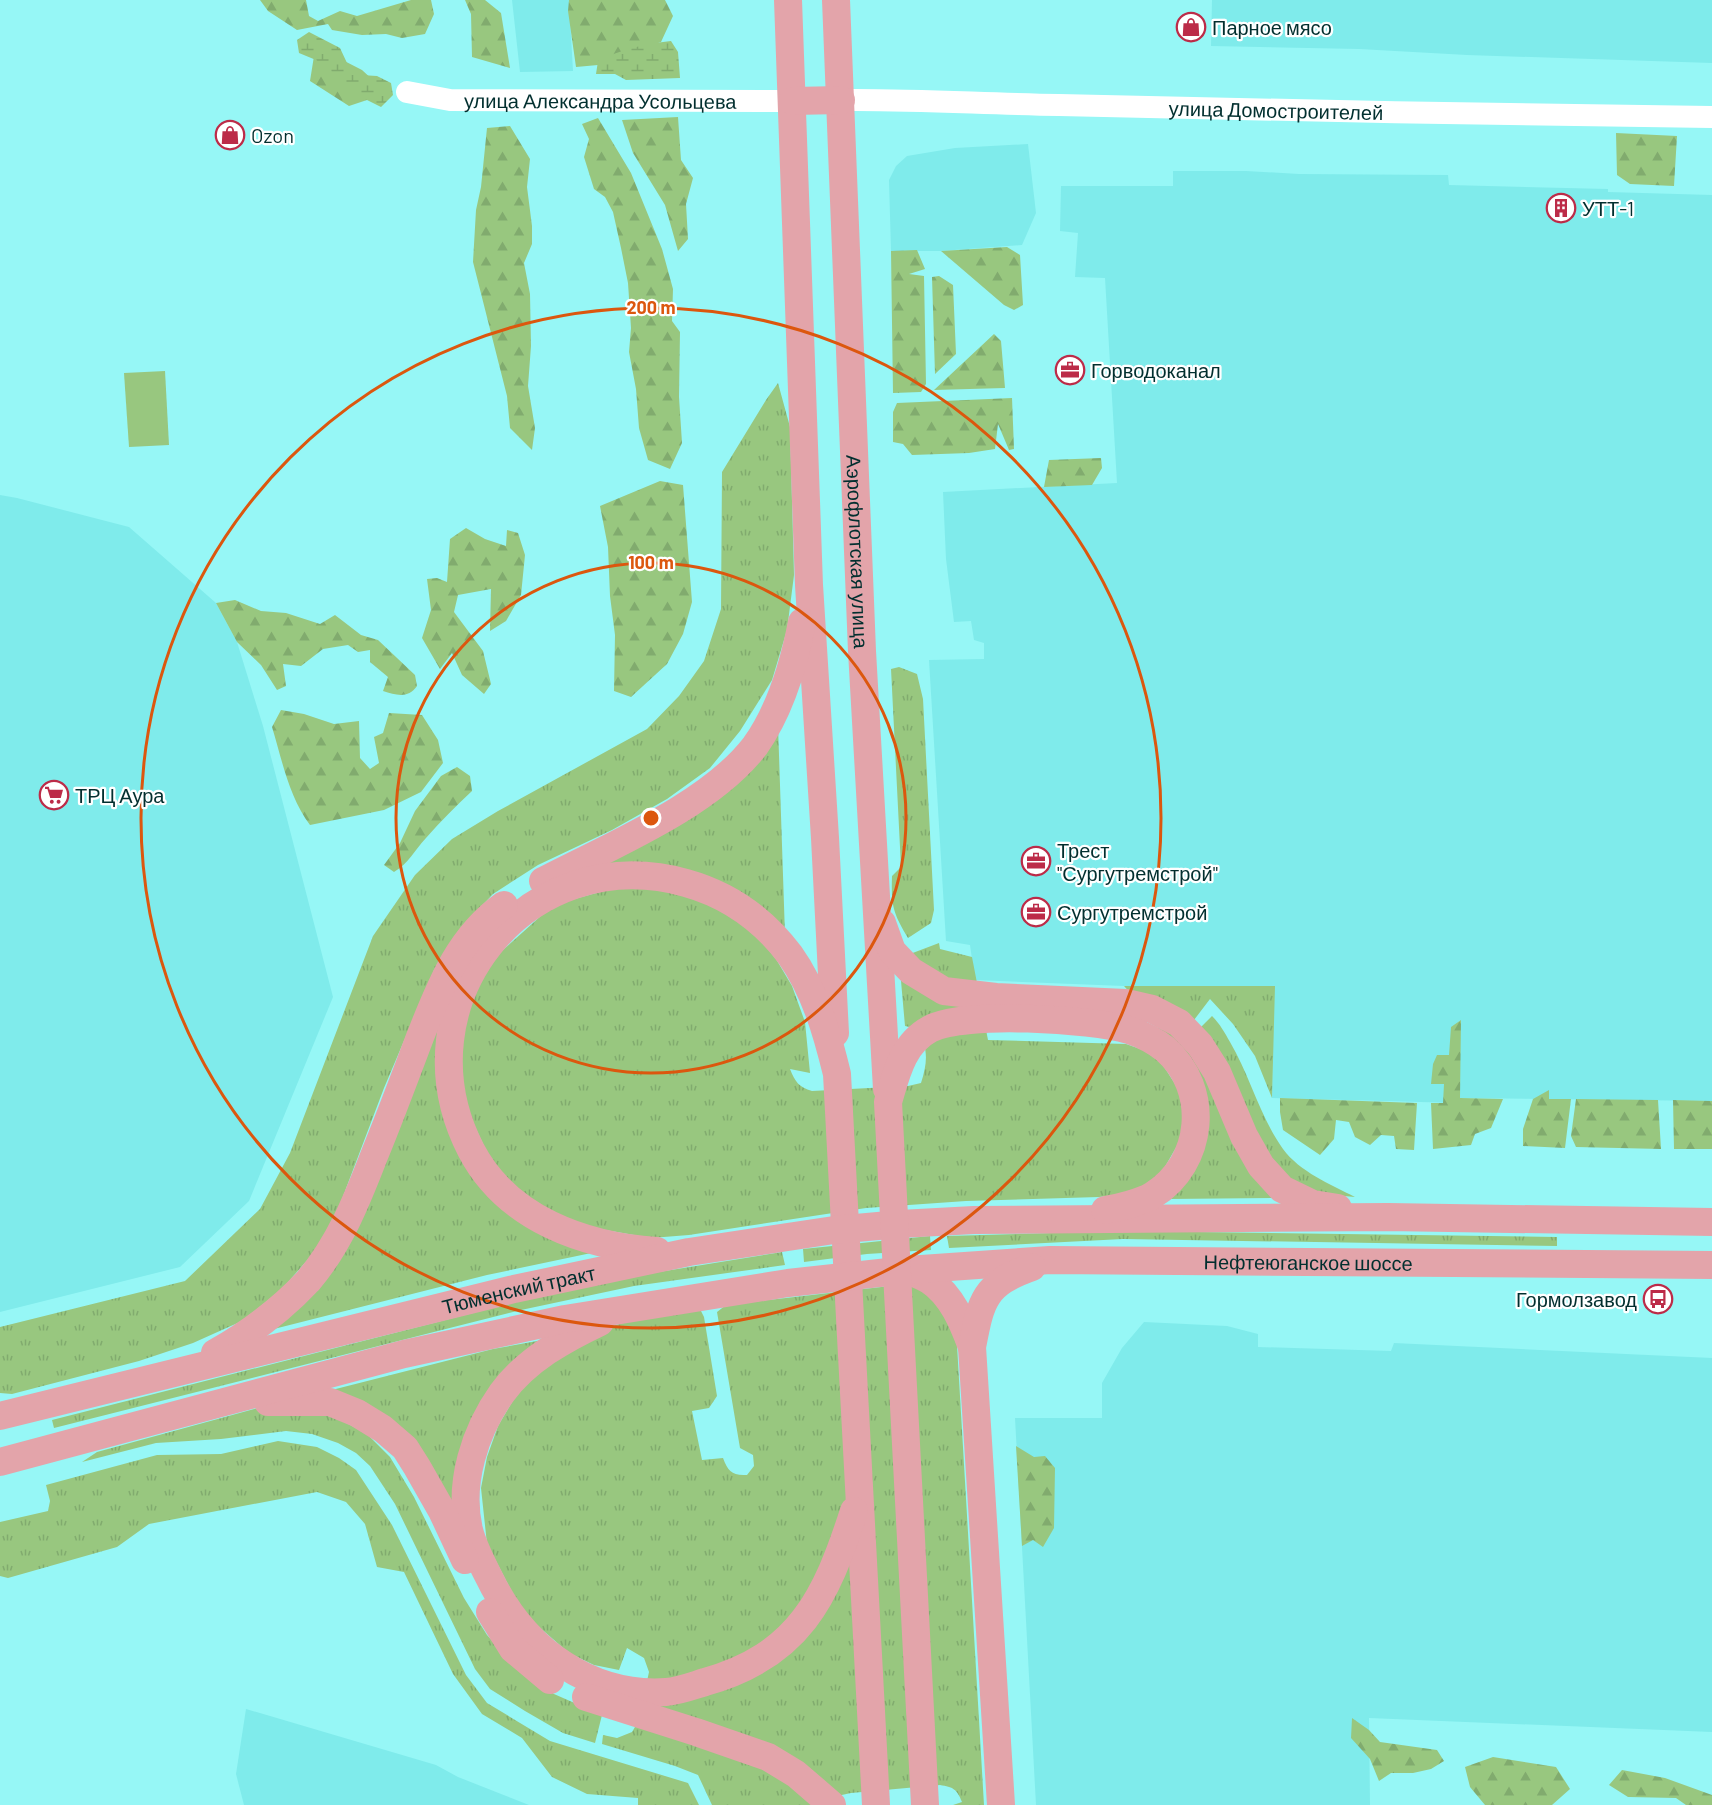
<svg xmlns="http://www.w3.org/2000/svg" width="1712" height="1805" font-family="Barlow,sans-serif">
	<style>
		.built { fill: #7febeb }
		.grass { fill: url(#grass-tufts) }
		.forest { fill: url(#forest-firs) }
		.wetland { fill: url(#wetland-marsh) }
		.pitch { fill: #98c77f }
		.lines { fill: none; stroke-linecap: round; stroke-linejoin: round }
		.minor { stroke: #fff; stroke-width: 22 }
		.major { stroke: #e3a4aa; stroke-width: 28 }
		.ring { fill: none; stroke: #dc570e; stroke-width: 3 }
		.labels { text-anchor: middle; dominant-baseline: central; stroke-width: 4.5; stroke-linejoin: round; paint-order: stroke }
		.poi-label { font-size: 20px; fill: #022f2f; stroke: #fff; text-anchor: start }
		.street-label { font-size: 20px; fill: #022f2f; stroke: #fff }
		.centre { fill: #dc570e; stroke: #fff; stroke-width: 3 }
		.ring-label { font-size: 18px; text-anchor: middle; font-weight: bold; fill: #dc570e; stroke: #fff; stroke-width: 4.5; stroke-linejoin: round; paint-order: stroke }
	</style>
	<defs>
		<pattern id="grass-tufts" width="24" height="20" patternUnits="userSpaceOnUse" patternTransform="scale(1.5)"><rect width="24" height="20" fill="#98c77f"/><path d="M3 7l-1-3M5 7V3M7 7l1-3M15 17l-1-3M17 17v-4M19 17l1-3" fill="none" stroke="#81ab6e"/></pattern>
		<pattern id="forest-firs" width="22" height="20" patternUnits="userSpaceOnUse" patternTransform="scale(1.5)"><rect width="22" height="20" fill="#98c77f"/><path d="M5 1l3.5 6h-7zM16 11l3.5 6h-7z" fill="#81ab6e"/></pattern>
		<pattern id="wetland-marsh" width="20" height="14" patternUnits="userSpaceOnUse" patternTransform="scale(1.5)"><rect width="20" height="14" fill="#98c77f"/><path d="M1 5h8M5 5V1M11 12h8M15 12V8" fill="none" stroke="#81ab6e"/></pattern>
	</defs>
	<rect width="100%" height="100%" fill="#96f7f6"/>
	<path class="built" d="M512 0H569L573 71 520 72Z
		M1212 0H1712V63L1467 55 1359 49 1211 46Z
		M1028 144 1036 213 1022 245 941 251H891L889 180 896 166 907 156 955 148Z
		M1173 171H1246L1299 174 1448 175 1449 185 1608 189V192L1712 195V1101L1460 1098 1457 1103 1272 1098 1274 986H1124L975 980 970 945 946 941 929 660 984 659V643L974 640 971 621 954 622 946 559 943 492 1117 483 1105 278 1075 277 1078 233 1060 231 1061 186H1173Z
		M0 495 17 498 129 527 216 603 237 642 263 726 333 997 249 1201 180 1267 0 1312Z
		M1144 1322 1227 1326 1258 1334V1347L1391 1351 1394 1343 1712 1358V1732L1369 1718 1370 1805H1036L1015 1418H1102V1383L1122 1348Z
		M246 1709 436 1765 458 1777 529 1805H244L236 1774Z"/>
	<path class="grass" d="M778 383 790 427 794 575 787 630 772 680 740 731 710 768 667 799 612 830 538 865 493 894 459 930 434 970 384 1088 339 1207 317 1249 282 1289 242 1321 193 1343 139 1361 12 1394 0 1393V1327L185 1281 260 1209 290 1153 373 936 415 875 452 839 498 811 647 729 679 696 704 661 721 609 722 472 766 400Z
		M899 667 917 674 923 699 934 910 931 923 908 938C893 913 891 906 892 876L901 867 891 669Z
		M778 725 785 935 682 871 653 864 617 865 571 876Z
		M625 885 698 897 753 931 776 959 792 986 805 1022 810 1073 790 1069C795 1082 799 1087 812 1091L908 1086 921 1083C928 1061 928 1049 918 1029L905 1026 901 981 910 954 939 943 940 949 972 957 988 1040 1126 1044 1143 1050 1161 1062 1182 1095V1137L1162 1172 1144 1186 1124 1194 1099 1197 966 1201 866 1208 689 1235 651 1238 577 1225 539 1206 513 1185 491 1161 462 1099 460 1031 484 967 553 905Z
		M454 985 458 1140 596 1252 487 1275 266 1331 305 1294Z
		M1124 986H1275L1272 1098 1255 1056 1233 1024 1210 999 1194 1020 1133 996Z
		M1123 1014 1181 1037 1281 1198 1167 1199 1205 1115Z
		M1212 1016C1220 1024 1225 1033 1230 1042 1250 1076 1260 1117 1283 1149 1300 1172 1330 1184 1355 1197L1323 1194 1283 1177 1264 1150 1200 1028Z
		M1122 1231 1557 1237V1246L1123 1239 949 1248 947 1236Z
		M930 1236 931 1250 867 1254 804 1262 803 1249Z
		M782 1252 785 1265 634 1286 521 1310 54 1428 52 1420 516 1302 628 1277Z
		M890 1286C898 1286 907 1285 914 1287 941 1296 948 1322 957 1345L984 1805H953L962 1802C957 1789 953 1787 940 1785L851 1793 837 1796 822 1805H712L698 1775 675 1766 602 1744 603 1735 617 1738 632 1732 638 1722 649 1672 644 1658 627 1648 619 1670 594 1665 569 1653 523 1613 487 1544 481 1488 487 1457 498 1426 515 1397 532 1376 601 1330 631 1320 700 1309 704 1317 717 1396 709 1408 692 1411 702 1460 723 1458C728 1471 732 1476 747 1475L754 1466 753 1455 740 1448 717 1312 726 1305Z
		M548 1339 512 1368 462 1528 429 1478 320 1393 493 1349Z
		M258 1408 309 1410 339 1419 367 1434 390 1457 414 1497 464 1598 487 1635 512 1663 554 1694 602 1715 595 1743 563 1733 525 1711 490 1689 475 1669 395 1504 370 1466 356 1453 338 1443 312 1434 286 1431 221 1439 156 1443 82 1462 97 1452Z
		M278 1441 317 1447 339 1458 356 1470 392 1525 466 1675 487 1703 550 1741 688 1783 699 1805H638V1798L587 1794 552 1777 522 1738 482 1714 453 1674 404 1572 377 1567 365 1524 346 1502 317 1492 149 1524 117 1547 8 1578 0 1576V1522L48 1511 50 1501 46 1485 157 1455 221 1454Z"/>
	<path class="forest" d="M260 0H306L309 16 318 21 340 11 357 16 411 0H431L434 14 425 34 402 38 386 34 362 35 332 30 328 24 297 30 268 11Z
		M465 0H485L501 13 510 68 472 57 471 14Z
		M569 0H665L673 16 661 42 598 65 576 67 568 11Z
		M323 50 362 70 374 81 367 100 349 106 310 81 314 56Z
		M678 117 681 160 693 178 686 204 688 239 678 251 665 205 633 153 622 120Z
		M598 118 631 173 662 249 673 289 672 321 680 332 679 397 682 443 670 469 648 460 639 428 636 389 629 352 631 328 628 283 621 248 613 212 605 197 594 189 584 157 589 139 582 124Z
		M510 126 530 159 527 187 532 226V244L524 263 530 294 531 346 528 386 535 428 532 450 510 428 507 396 473 262 476 210 481 187 487 128Z
		M1616 133 1677 136 1674 186 1630 184 1617 175Z
		M1007 247 1020 255 1023 305 1014 310 1004 305 941 251Z
		M917 250 925 269 909 274 924 276 926 384 921 392 893 393 891 251Z
		M939 276 953 285 956 354 935 374 932 277Z
		M994 334 1001 341 1005 388 934 390Z
		M1012 398 1014 449 1009 450 998 424 995 449 969 453 912 455 903 444 893 442V412L897 403Z
		M1101 458 1102 468 1092 485 1044 487 1049 460Z
		M660 481 683 485 692 602 683 634 667 664 631 697 614 691 615 635 610 596 608 547 600 506Z
		M466 528 485 539 506 546 507 530 518 533 525 555 521 595 506 621 490 631 491 589 458 595 454 612 483 651 491 684 484 694 462 675 452 653 440 669 422 638 431 610 427 579 437 578 447 582 450 539Z
		M235 600 261 611 286 613 320 624 335 615 361 635 378 640 415 675 417 686C408 699 396 695 383 691L388 677 370 662V650L358 652 348 645 323 649 301 666 283 664 286 686 277 690 261 665 237 642 216 603Z
		M281 710 304 714 334 724 359 721 360 758 370 769 379 763 374 737 383 733 389 713 422 715 438 740 443 763 421 792 384 810 310 825C289 797 282 760 272 727Z
		M457 767 470 776 472 791C456 806 441 821 426 838 414 851 409 863 394 872L384 865 400 843 415 811 441 776Z
		M1461 1020 1460 1098 1503 1099 1491 1128 1475 1134 1471 1145 1433 1149 1431 1103H1443L1444 1084H1431L1433 1064 1437 1055H1449L1451 1027Z
		M1549 1090V1099H1571L1565 1148 1523 1146V1129L1533 1099Z
		M1280 1098 1417 1103 1414 1150 1396 1149 1394 1136 1381 1135 1370 1145 1355 1137 1349 1122 1336 1120 1334 1139 1320 1155 1283 1130 1280 1112Z
		M1576 1099 1658 1100 1661 1149 1576 1147 1571 1136Z
		M1673 1100 1712 1101V1149H1674Z
		M1016 1446 1034 1457 1045 1456 1055 1468 1054 1528 1043 1547 1033 1540 1022 1546Z
		M1352 1718 1369 1730 1380 1742 1437 1750 1444 1761 1431 1769 1413 1773H1391L1379 1781 1370 1759 1351 1738Z
		M1493 1757 1556 1767 1570 1789 1552 1805H1485L1470 1787 1465 1767Z
		M1622 1770 1665 1778 1712 1795V1805H1686L1676 1798 1628 1797 1609 1785Z"/>
	<path class="wetland" d="M309 32 340 48 347 63 361 75 377 76 391 83 393 95 381 107 343 88 331 71 316 60 299 53 297 40Z
		M671 41 678 52 680 78 626 80 615 74H596L598 61C622 49 644 44 671 41Z"/>
	<path class="pitch" d="M165 371 169 445 129 447 124 373Z"/>
	<g class="lines">
		<g class="minor">
			<path id="s1" d="M407 92 450 100 793 101"/>
			<path id="s2" d="M841 100C914 99 986 104 1059 105 1277 110 1494 115 1712 117"/>
		</g>
		<g class="major">
			<path d="M788 0 809 585 825 838 835 1033"/>
			<path id="s3" d="M836 0 862 651 887 1089"/>
			<path d="M793 101 841 100"/>
			<path d="M543 881C610 846 709 806 755 746 780 711 794 664 802 622"/>
			<path d="M882 923 892 951 911 971 944 991 996 997 1126 1003 1152 1009 1179 1023 1200 1045 1217 1072 1244 1136 1261 1166 1282 1189 1313 1204 1338 1208"/>
			<path d="M657 1251C584 1246 507 1219 471 1150 395 1003 526 838 686 883 729 895 763 919 790 955 815 990 827 1033 837 1074L876 1805"/>
			<path d="M907 1270C914 1273 922 1276 929 1280 952 1295 963 1323 972 1347"/>
			<path d="M600 1322C564 1339 526 1360 502 1393 475 1431 458 1483 469 1530 474 1550 485 1569 494 1587 528 1651 591 1697 666 1692 679 1691 692 1686 705 1682 799 1656 826 1598 854 1511"/>
			<path d="M215 1353C250 1333 280 1311 308 1281 339 1245 357 1200 374 1156 390 1117 405 1077 420 1037 440 987 458 938 504 905"/>
			<path d="M268 1402H330L357 1413 383 1429 405 1448 417 1467 442 1511 465 1560"/>
			<path id="s4" d="M0 1416 514 1289 689 1252 834 1230 900 1224 974 1220 1388 1217 1712 1222"/>
			<path id="s5" d="M0 1462 404 1354 565 1319 788 1283 907 1270 1050 1260 1712 1265"/>
			<path d="M490 1612 513 1649 550 1680"/>
			<path d="M586 1697 696 1732 768 1757 796 1774 832 1805"/>
			<path d="M925 1805 888 1102C896 1075 902 1044 930 1029 964 1011 1091 1019 1129 1030 1141 1034 1155 1041 1165 1049 1211 1089 1204 1163 1153 1195 1142 1202 1118 1208 1105 1210"/>
			<path d="M1001 1805 972 1347C981 1300 984 1284 1032 1267"/>
		</g>
	</g>
	<g class="ring">
		<circle cx="651" cy="818" r="255"/>
		<circle cx="651" cy="818" r="510"/>
	</g>
	<defs>
		<g id="shop-ring" transform="scale(1.5)"><circle r="9.5" fill="#fff" stroke="#bc2b48" stroke-width="1.5"/><path d="M-5-2.5h2.3a2.7 3.5 0 0 1 5.4 0H5L5.5 6h-11ZM-1.5-2.5h3a1.5 2.3 0 0 0-3 0Z" fill="#bc2b48"/></g>
		<g id="building-ring" transform="scale(1.5)"><circle r="9.5" fill="#fff" stroke="#bc2b48" stroke-width="1.5"/><path d="M-4-6H4V6H1V3H-1V6H-4ZM-2.5-4.3h1.7v1.8h-1.7ZM.8-4.3h1.7v1.8H.8ZM-2.5-1h1.7V.8h-1.7ZM.8-1h1.7V.8H.8Z" fill="#bc2b48"/></g>
		<g id="office-ring" transform="scale(1.5)"><circle r="9.5" fill="#fff" stroke="#bc2b48" stroke-width="1.5"/><path d="M-6-3h4V-5.5h4V-3h4V5H-6ZM-1-4.5V-3h2v-1.5ZM-6 0V1H6V0Z" fill="#bc2b48"/></g>
		<g id="supermarket-ring" transform="scale(1.5)"><circle r="9.5" fill="#fff" stroke="#bc2b48" stroke-width="1.5"/><path d="M-6-5.5h2.5l.6 2H6L4.5 2H-2.5L-4.4-4H-6ZM-1.5 3.2a1.3 1.3 0 1 0 .1 0ZM3 3.2a1.3 1.3 0 1 0 .1 0Z" fill="#bc2b48"/></g>
		<g id="bus-ring" transform="scale(1.5)"><circle r="9.5" fill="#fff" stroke="#bc2b48" stroke-width="1.5"/><path d="M-5-6H5V4H4V6H2V4H-2V6H-4V4H-5ZM-3.5-4V0h7V-4ZM-3.5 1.2v1.5H-2V1.2ZM2 1.2v1.5H3.5V1.2Z" fill="#bc2b48"/></g>
	</defs>
	<g fill-rule="evenodd">
		<use href="#shop-ring" x="1191" y="27"/>
		<use href="#shop-ring" x="230" y="135"/>
		<use href="#building-ring" x="1561" y="208"/>
		<use href="#office-ring" x="1070" y="370"/>
		<use href="#supermarket-ring" x="54" y="795"/>
		<use href="#office-ring" x="1036" y="861"/>
		<use href="#office-ring" x="1036" y="912"/>
		<use href="#bus-ring" x="1658" y="1299"/>
	</g>
	<g class="labels">
		<g class="poi-label">
			<text x="1212" y="27">Парное мясо</text>
			<text x="251" y="135">Ozon</text>
			<text x="1582" y="208">УТТ-1</text>
			<text x="1091" y="370">Горводоканал</text>
			<text x="75" y="795">ТРЦ Аура</text>
			<text x="1057" y="850">Трест<tspan x="1057" dy="23">"Сургутремстрой"</tspan></text>
			<text x="1057" y="912">Сургутремстрой</text>
			<text x="1637" y="1299" text-anchor="end">Гормолзавод</text>
		</g>
		<g class="street-label">
			<text stroke="none"><textPath href="#s1" startOffset="194">улица Александра Усольцева</textPath></text>
			<text stroke="none"><textPath href="#s2" startOffset="435">улица Домостроителей</textPath></text>
			<text stroke="none"><textPath href="#s3" startOffset="552">Аэрофлотская улица</textPath></text>
			<text stroke="none"><textPath href="#s5" startOffset="1330">Нефтеюганское шоссе</textPath></text>
			<text stroke="none"><textPath href="#s4" startOffset="534">Тюменский тракт</textPath></text>
		</g>
	</g>
	<circle cx="651" cy="818" r="9" class="centre"/>
	<g class="ring-label">
		<text x="651" y="314">200 m</text>
		<text x="651" y="569">100 m</text>
	</g>
</svg>
